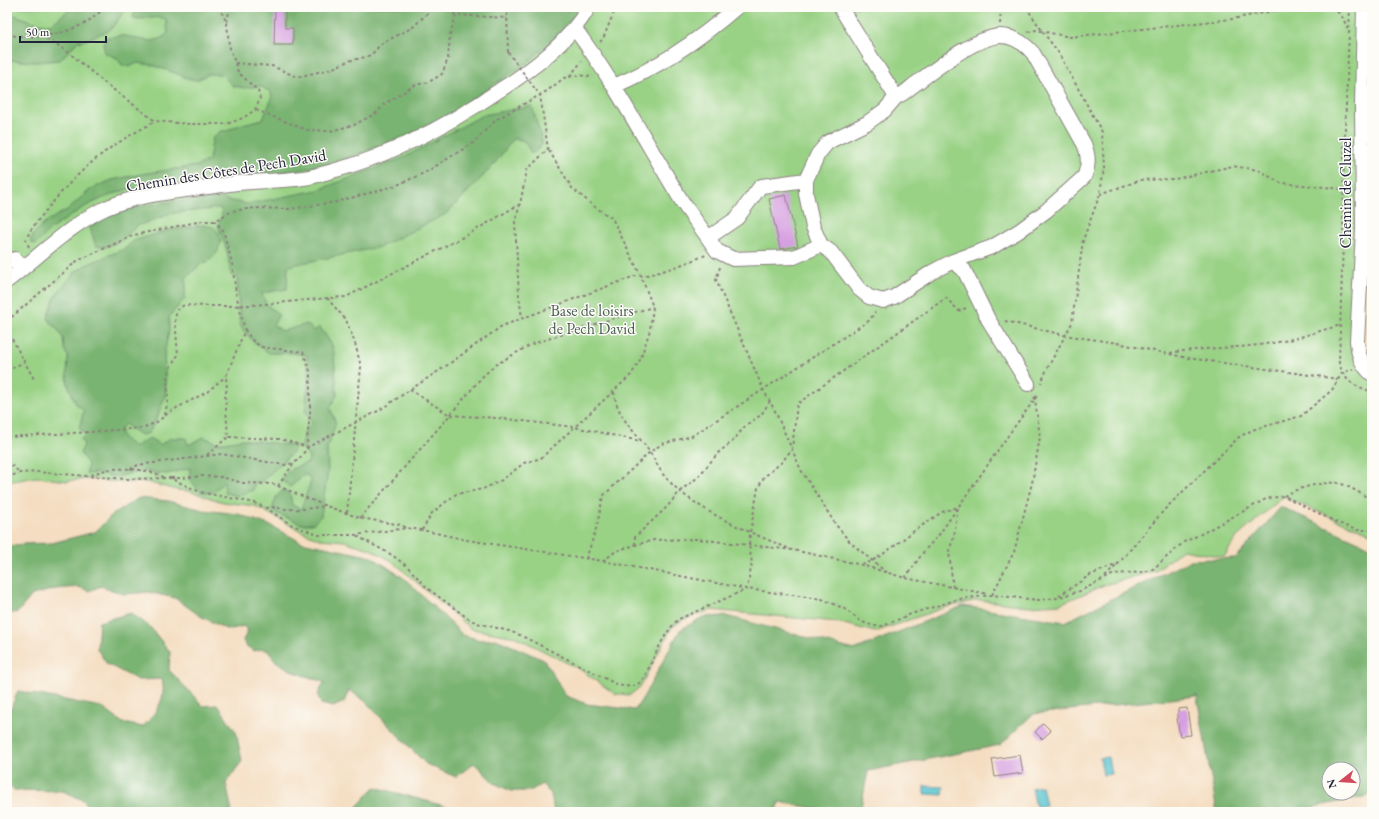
<svg xmlns="http://www.w3.org/2000/svg" width="1379" height="819" viewBox="0 0 1379 819" font-family="'EB Garamond',serif">
<style>
.green{fill:#99d285;stroke:#5e7a60}
.forest{fill:#7ab472;stroke:#4e6b56;fill-rule:evenodd}
.water{fill:#55c2ce;stroke:#3c7284}
.building{fill:#d69fe1}
.lines{fill:none;stroke-linecap:round;stroke-linejoin:round}
.minor-casing{stroke:#8b807e;stroke-width:16}
.path{stroke:#8b807e;stroke-width:2;stroke-dasharray:3 3;stroke-linecap:butt}
.minor{stroke:#fff;stroke-width:14}
.path-bridge{stroke:#8b807e;stroke-width:2;stroke-dasharray:3 3;stroke-linecap:butt}
.labels{text-anchor:middle;stroke-width:3;stroke-linejoin:round;paint-order:stroke}
.street-label{font-size:16px;fill:#22223b;stroke:#fdfcf7}
.park-label{font-size:16px;fill:#4c6055;stroke:#fdfcf7}
</style>
<rect width="100%" height="100%" fill="#fdfcf7"/>
<filter id="ink" filterUnits="userSpaceOnUse"><feTurbulence type="fractalNoise" baseFrequency=".025" numOctaves="2"/><feDisplacementMap in="SourceGraphic" scale="8" xChannelSelector="R" yChannelSelector="G"/><feConvolveMatrix kernelMatrix="1 2 1 2 8 2 1 2 1" color-interpolation-filters="sRGB"/></filter>
<filter id="wash" filterUnits="userSpaceOnUse"><feTurbulence type="fractalNoise" baseFrequency=".012" numOctaves="4" result="noise"/><feDisplacementMap in="SourceGraphic" scale="16" xChannelSelector="R" yChannelSelector="G"/><feGaussianBlur stdDeviation="0.9" result="paint"/><feColorMatrix in="noise" values="0 0 0 0 0 0 0 0 0 0 0 0 0 0 0 0 0 1.4 0 .05"/><feComposite in="paint" operator="in"/></filter>
<g filter="url(#wash)">
<rect width="100%" height="100%" fill="#f4ddc0"/>
<!-- green -->
<path class="green" d="M7,7H1360L1359,270L1352,345L1372,379V534L1283,497L1237,537L1224,557L1182,550L1155,571L1104,585L1060,604L1029,606L978,600L943,608L875,632L837,622L711,610L684,619L672,627L640,687L630,695L615,694L581,670L516,637L471,629L392,561L370,549L344,541L320,539L301,531L255,506L223,502L189,491L177,490L146,482H118L89,479L67,481L37,477L7,482Z"/>
<!-- forest -->
<path class="forest" d="M72,7H128L110,30L80,42V39L60,60L35,62L7,60V12C18,15 41,28 52,23C59,19 66,12 72,7Z
M136,7H579L575,14L554,39L528,62L445,117L403,137L333,163L295,171L242,175H218L157,186L128,189L103,198L84,207L51,229L36,244L31,243V239L36,231L49,220L67,210L91,189L112,180L147,173L197,166L209,160L213,137L221,131H227L239,125L263,119L272,98L271,92L260,86L245,88L233,86L221,74H209L197,80L188,79L178,74L152,65L137,63L130,67L122,65L117,58L105,53L103,44L107,37C113,37 120,35 126,36C142,39 155,46 168,33L166,19C155,15 145,21 133,18Z
M532,106L543,144L532,154L524,141L514,138L491,168L446,214L380,247L288,266L287,289L262,293L266,304L279,315L273,325L283,331L307,324L314,331L320,327L332,345L334,354L337,395L330,408L336,423L327,448L328,470L321,516L313,524H301L272,511L276,497L283,490L290,494L292,505L301,509L311,481L306,474L290,487L281,479L291,469L308,463L309,458L302,447L305,430L312,423L305,411L308,383L307,355L291,353H269L256,344L246,334L240,325L237,278L231,275L227,251L218,225L222,216L221,208L173,213L137,226L121,241L105,247L96,246L90,228L97,221L123,209L168,202L218,198L247,204L318,190L403,158L483,115Z
M202,225L213,227L218,232L221,241L217,253L209,261L201,264L186,278L185,298L169,317V331L164,354L166,393L157,418L149,433L140,435L125,424L120,429L122,437L134,447L150,438L160,445L170,438H186L188,445L204,437L218,443L242,439L296,446L292,453L259,484L255,481L253,490L238,496L225,493L224,482L212,493L201,492L189,479L190,468L167,474L143,471L115,477L96,473L86,474L88,464L80,453L84,445L81,439L86,434L79,428L84,410L76,404L68,385L67,374L68,357L64,348L63,338L58,330L48,319L49,313L56,295L75,272L86,265L126,248L133,241L170,230Z
M139,498L168,501L203,510L238,514L269,525L301,542L372,557L405,579L463,635L480,640L496,639L544,660L566,696L587,704L635,710L644,696L680,630L703,617L726,616L854,650L963,606L1065,622L1191,560L1236,558L1281,507L1372,548V795L1290,812H1217L1197,696L1033,714L1000,745L868,771L860,812H835L779,802L777,812H554L551,794L542,784L530,791H511L494,783L474,763L456,777L426,764L365,701L349,690L344,702L333,707L321,704L318,695L324,682L294,672L274,660L269,651L263,649L254,651L245,645L243,640L248,631L244,626L228,630L202,617L175,598L148,592L124,594L101,586L89,591L79,587L55,589L32,595L18,612L7,614V546L23,544L52,543L95,532L113,514ZM1329,769H1353V793H1329Z
M131,613L150,627L170,652L169,670L203,706L218,705L236,732L242,761L226,783L232,812H86L85,801L63,791L14,790L7,784V718L18,691L101,707L123,723L143,727C156,712 167,700 162,679L138,680L107,664L97,649L99,622Z
M375,787L466,812H352Z"/>
<!-- water -->
<path class="water" d="M1108,757L1111,774L1103,775L1100,758Z
M924,786L944,787L943,795L924,794Z
M1042,786L1046,805L1036,807L1032,788Z"/>
<g id="blocks">
<!-- building -->
<path class="building" d="M275,7H285V28H293V45H274Z
M786,195L798,246L780,249L769,199Z
M1187,708L1191,735L1180,736L1177,719H1178V709Z
M1043,723L1051,731L1042,739L1035,732Z
M1020,755L1023,773L995,777L992,759Z"/>
</g>
</g>
<g filter="url(#ink)">
<use href="#blocks" fill-opacity="0" stroke="#8b807e" stroke-width="1"/>
<g class="lines">
<defs>
<path id="minor" d="M1364,7L1362,105L1363,230L1357,341C1358,354 1361,365 1372,374
M575,29C616,84 647,145 683,203C691,215 700,226 708,238L737,218L760,187L762,186L806,180
M614,86C660,67 700,39 737,7
M708,238L717,251L733,259L794,257L821,245L813,227L806,194V180L818,154L828,142L867,123L885,110L896,97L840,7
M821,245L831,252L859,289L869,297L883,301L894,297L932,272L953,261L992,247L1019,231L1046,211L1084,177C1089,165 1089,156 1084,144L1033,53C1024,43 1013,35 998,36C971,40 940,66 918,82C910,87 905,94 896,97
M953,261L964,270L988,319L1028,384
M7,262L15,259L23,268
M7,281C37,258 72,223 106,208C126,199 149,195 171,192C193,189 215,186 237,183C259,181 281,181 303,178C312,177 321,174 329,172C391,156 447,126 500,90C534,68 568,43 589,7"/>
</defs>
<!-- minor casing -->
<use href="#minor" class="minor-casing"/>
<!-- path -->
<path class="path" d="M436,7L456,15L507,18
M507,7L508,52
M1026,7L1043,32L1058,52L1102,132L1104,167L1100,194L1083,240L1072,323L1047,369L1041,383
M1333,7L1343,18L1348,30
M1350,7L1344,153L1343,241L1339,363C1345,383 1354,385 1372,392
M227,22L230,7
M1000,24L1001,7
M1028,32L1036,30L1070,37L1232,19L1294,7
M7,35C18,36 30,37 41,36C61,35 92,24 104,7
M41,36L52,41L73,56L106,84L155,121L189,124H227L243,118L255,110L260,99L258,91L238,72L229,45L227,23L219,7
M600,42L603,39L616,7
M235,63L272,66L297,77L331,69L348,61L366,57L372,54L381,44L413,27L434,7
M570,76L582,61
M256,110L307,130L330,131L354,125L378,112L383,105L415,85L429,82L442,74L448,59L450,35L456,15
M1100,194L1141,180L1175,179L1233,166L1258,170L1281,183L1344,189
M520,204L515,222L519,296L522,318
M29,247L26,240L30,231C53,200 82,166 115,145C128,136 142,129 155,121
M720,267L716,280L763,389L775,411L801,470L836,525L850,542L887,573
M327,298L346,320L355,343L361,367L347,513
M7,321L77,261L134,235L202,221H215L232,211L255,208L290,209L336,202L395,186L426,172L473,143L497,119L547,91L564,78L578,75L593,77
M1005,321L1064,335L1117,343L1188,358L1338,379
M12,339L35,381
M1170,353C1204,347 1238,349 1272,343C1295,340 1318,331 1341,325
M7,371L24,362
M410,390L450,415L497,418L574,427L640,441
M614,392C617,415 630,427 644,444C651,453 656,463 662,473C690,509 749,532 790,549
M165,415L168,398L167,376L171,366L178,355L175,319L177,310L184,305C214,307 245,306 276,303C299,301 322,298 346,297L467,235L520,204L527,170L548,149L540,95L536,90
M7,437L90,432L143,428L157,422L171,411L207,392L226,376
M229,437L280,439L308,447L307,440L310,414V371L303,352L261,347L253,341L245,330
M207,455L228,437L225,395L227,389L226,376L245,330L236,294L232,263L223,230L215,221
M7,461L20,473
M130,469L138,465L222,454L284,465L294,463L299,459L308,447L378,411L449,364L502,326L635,276C653,277 688,262 706,255
M91,475C96,473 101,471 106,470C121,467 150,469 163,477
M7,477L20,473L37,472L126,479L170,478L200,492L255,503L266,508L292,525L319,535H355L407,528L422,530L467,540L603,561L747,589L822,599L843,608L862,622L874,626H883L911,614L959,599L992,595L1038,600L1057,598L1080,591L1114,574L1143,572L1153,569L1184,542L1201,534L1266,499L1284,496L1338,523L1356,530H1372
M171,478H182L202,476L221,477L243,483L273,484L326,506L360,518L401,525L407,528
M278,486L294,463
M1284,496C1296,488 1325,481 1338,483C1350,486 1361,494 1372,500
M266,508C276,506 280,509 289,509C301,510 313,508 325,506
M360,518L450,415L481,378L495,365L532,344L621,316L653,307
M422,530L432,513L456,494L483,489L502,480L524,463L541,458L631,375L640,360L650,330L653,307L641,276L612,218L595,207L572,188L548,149
M357,536L392,555L408,567L427,588L469,619L477,623L509,631L522,636L618,685C642,690 643,679 652,661C659,647 667,629 679,619L747,589L752,563L749,545L750,533L758,488L764,477L782,462L792,449L797,404L946,298L959,311L969,307
M635,545V537L667,507L680,491L697,478L719,452L732,442L746,425L761,415L770,401
M586,559L597,526L603,496L650,452L662,444L692,436L870,320L875,312
M603,561L616,551L635,545L654,540L697,539L793,550L862,565L905,578L988,594
M862,565L872,561L886,552L914,531L942,512L958,507L954,537L949,551L953,588
M1105,577L1119,563L1165,509L1239,437L1252,430L1301,416L1332,390L1342,373L1353,369
M905,578L925,550L938,536L1012,430L1035,399L1038,393
M992,595L1014,552L1032,483L1040,437L1035,399L1033,394
M1059,596L1090,575L1118,564"/>
<!-- minor -->
<use href="#minor" class="minor"/>
<!-- path-bridge -->
<path class="path-bridge" d="M508,52L536,90"/>
</g>
</g>
<g class="labels">
<!-- street labels -->
<g class="street-label">
<text transform="translate(226 170) rotate(-9)" y="6">Chemin des Côtes de Pech David</text>
<text transform="translate(1345 193) rotate(-90)" y="6">Chemin de Cluzel</text>
</g>
<!-- park labels -->
<g class="park-label">
<text x="592" y="316">Base de loisirs<tspan x="592" dy="18">de Pech David</tspan></text>
</g>
</g>
<!-- margin -->
<rect width="1379" height="819" fill="none" stroke="#fdfcf7" stroke-width="24"/>
<!-- north arrow -->
<g transform="translate(1341 781) rotate(253)"><circle r="19" fill="#fdfcf7" stroke="#a5a5ac"/>
<path d="M0-3L7 15L0 10L-7 15Z" fill="#d1495b"/>
<text y="-6" font-size="11" font-weight="bold" text-anchor="middle" fill="#22223b">N</text>
</g>
<!-- scale -->
<path d="M20 36v6h86v-6" fill="none" stroke="#22223b" stroke-width="2"/>
<text x="26" y="36" font-size="12" fill="#22223b" stroke="#fdfcf7" stroke-width="3" paint-order="stroke">50 m</text>
</svg>
